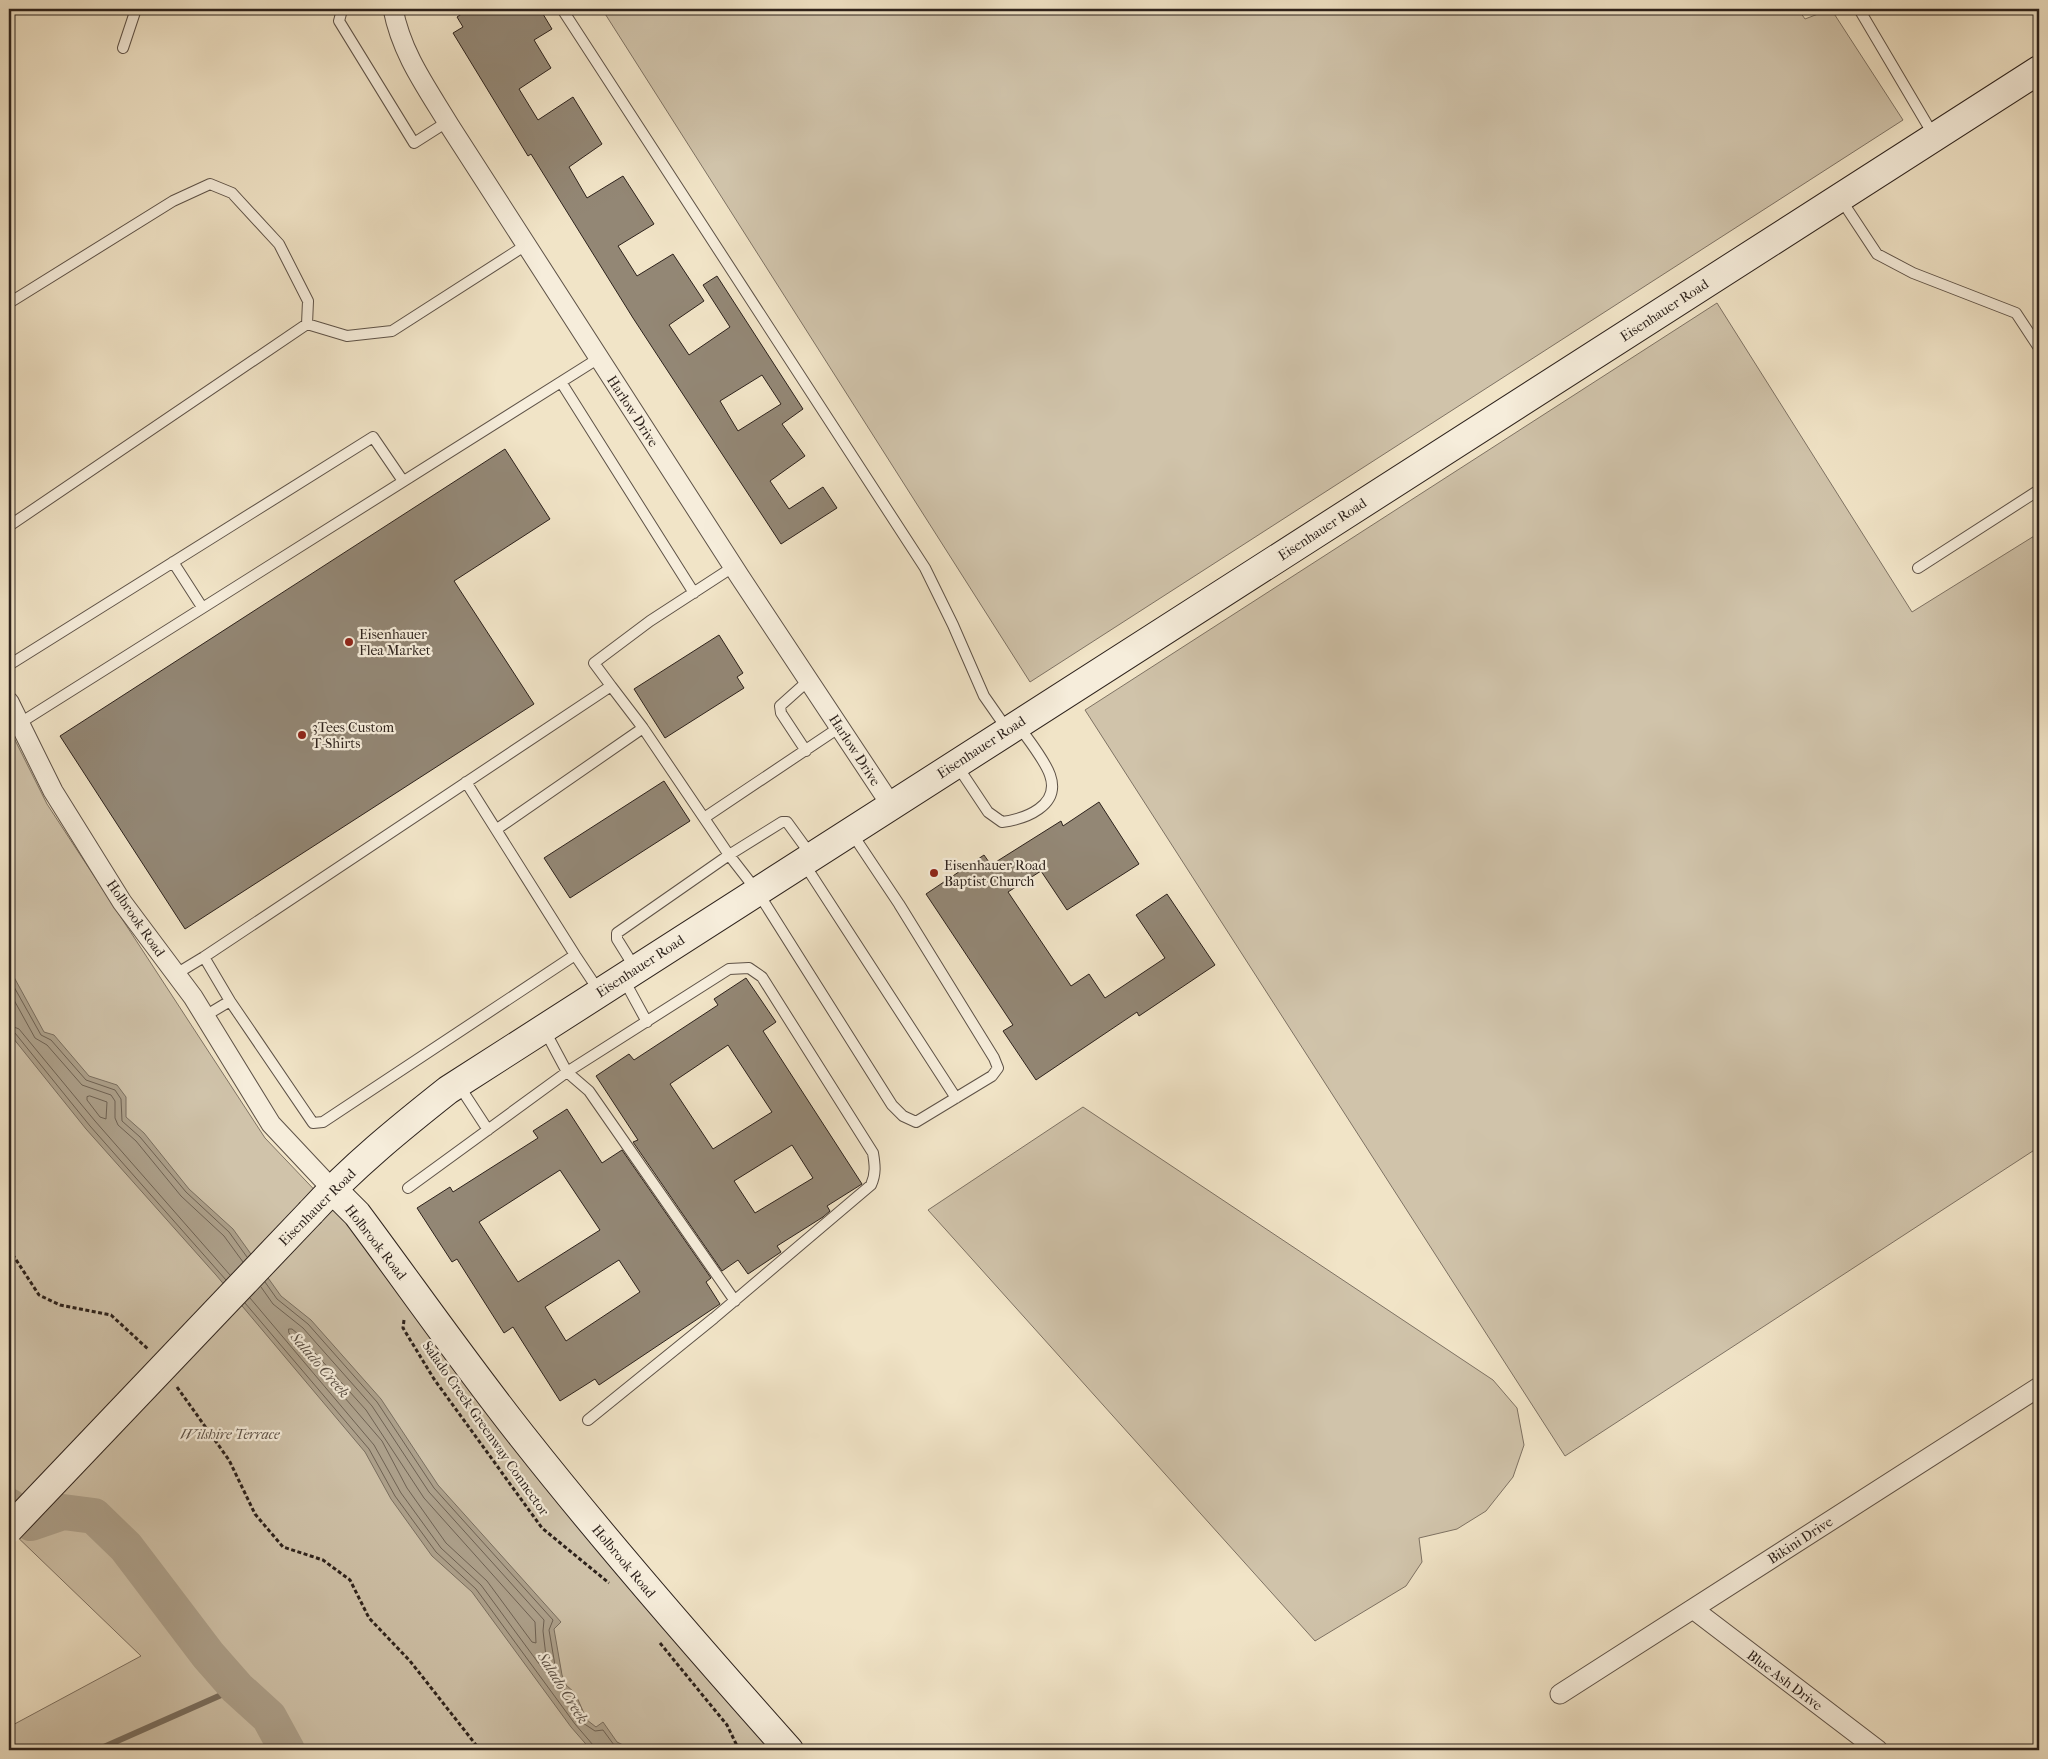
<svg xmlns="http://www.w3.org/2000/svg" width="2048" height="1759" viewBox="0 0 2048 1759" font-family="'IM FELL French Canon',serif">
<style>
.green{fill:#d0c3aa;stroke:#7e7263}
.water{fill:#aea28d;stroke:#7a6f60}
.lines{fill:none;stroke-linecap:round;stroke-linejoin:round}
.shore{stroke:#6e6254;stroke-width:1}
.stream{stroke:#7a6f60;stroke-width:6}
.river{stroke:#aea28d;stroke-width:36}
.building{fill:#938775;stroke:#2d221c;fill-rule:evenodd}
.lane-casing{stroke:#5e5247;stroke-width:12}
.street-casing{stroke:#5e5247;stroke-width:21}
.secondary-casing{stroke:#2d221c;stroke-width:30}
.path{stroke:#2d221c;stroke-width:3;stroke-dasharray:4 2.5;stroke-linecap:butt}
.lane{stroke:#f6eddb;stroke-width:10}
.street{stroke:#f6eddb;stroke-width:19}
.secondary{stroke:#f6eddb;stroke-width:28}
.secondary-bridge-casing{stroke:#2d221c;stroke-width:30;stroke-linecap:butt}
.secondary-bridge{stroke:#f6eddb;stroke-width:28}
.poi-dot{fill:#8f2418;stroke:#f6eddb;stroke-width:2}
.labels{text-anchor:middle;stroke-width:4.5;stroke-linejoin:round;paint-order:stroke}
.street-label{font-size:14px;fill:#2d221c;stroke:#f6eddb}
.poi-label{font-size:14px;fill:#2d221c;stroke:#f6eddb;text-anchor:start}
.park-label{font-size:14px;font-style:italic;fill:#5e5247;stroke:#f6eddb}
.water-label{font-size:15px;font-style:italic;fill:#5a4f44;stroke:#f6eddb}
</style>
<rect width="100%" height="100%" fill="#f1e4c7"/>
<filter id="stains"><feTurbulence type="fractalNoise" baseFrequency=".004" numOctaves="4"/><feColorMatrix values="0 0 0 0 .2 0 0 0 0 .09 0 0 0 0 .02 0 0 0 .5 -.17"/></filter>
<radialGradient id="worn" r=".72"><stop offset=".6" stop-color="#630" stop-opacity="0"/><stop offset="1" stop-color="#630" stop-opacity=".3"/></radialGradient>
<!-- green -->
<path class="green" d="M602,9H1798L1805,19L1831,9L1903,120L1030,682Z
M1717,303L1912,612L2039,533V1147L1565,1456L1085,710Z
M9,728L47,804L265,1138L347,1224L493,1410L777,1750H9V1727L141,1656L9,1529Z
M1083,1107L1493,1380L1517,1408L1524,1445L1513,1477L1486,1511L1457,1529L1419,1538L1422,1562L1406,1586L1315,1641L928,1210Z"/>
<!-- water -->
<path class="water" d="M9,968L44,1032L54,1035L89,1076L117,1085L126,1097V1117L144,1133L189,1189L233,1229L281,1296L311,1320L381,1399L438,1485L561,1622L554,1629L562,1675L566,1685L575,1693L587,1720L596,1727L603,1722L617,1742L633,1750H591L571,1727L472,1592L432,1556L391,1499L365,1452L216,1275L86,1129L9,1033Z"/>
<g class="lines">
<!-- shore -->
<path class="shore" d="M9,978L41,1035L51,1040L86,1080L115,1090L121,1099L122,1121L140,1137L186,1192L229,1232L247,1257
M9,991L35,1038L47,1045L82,1085L111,1095L115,1101V1118L118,1125L136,1141L181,1196L224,1236L243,1262
M9,1025L19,1029L95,1121L230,1275
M9,1031L15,1033L90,1126L226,1280
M90,1096L107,1102L106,1119L100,1117L87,1100V1097Z
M265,1282L277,1299L308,1324L377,1402L434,1488L553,1620L549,1630L557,1677L562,1687L571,1696L583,1723L595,1731L603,1730L614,1745L623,1750
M250,1298L374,1445L401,1493L441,1548L481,1585L545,1672L548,1673L543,1631L544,1620L429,1492L372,1406L303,1328L273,1304L261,1287
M245,1303L369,1449L395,1496L436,1552L476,1589L575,1724L593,1745L594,1750
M289,1329H292L298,1334L366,1410L424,1498L535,1622L536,1643L532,1642L487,1581L446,1543L407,1488L382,1441L289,1333Z"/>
<!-- stream -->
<path class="stream" d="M97,1750L237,1688"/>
<!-- river -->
<path class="river" d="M9,1506L31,1523L63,1512L94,1516L126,1547L208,1655L237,1688L269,1717L287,1750"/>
</g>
<!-- building -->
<path class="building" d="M469,9H540L552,29L534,40L551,68L519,89L538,120L573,97L602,144L569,167L587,198L623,176L654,224L618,246L637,276L673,254L704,301L669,325L689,355L730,327L703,285L717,276L803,409L782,424L805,456L770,481L789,509L823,487L837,508L781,544L633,318L531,154L528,156L453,33L463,27L457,17ZM762,375L781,404L738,431L720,401Z
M505,449L550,519L454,581L534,704L185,929L60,736Z
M719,635L743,673L737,677L744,688L665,738L634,689Z
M664,781L690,821L570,898L544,858Z
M1099,802L1139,864L1067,910L1041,871L1008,892L1071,986L1089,974L1105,998L1165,958L1136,915L1167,894L1215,965L1139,1016L1137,1012L1036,1080L1003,1031L1013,1025L926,894L984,855L991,865L1061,821L1063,826Z
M746,978L776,1022L763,1031L862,1184L827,1206L830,1211L823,1217L777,1246L781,1252L748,1274L738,1260L722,1271L633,1142L638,1140L596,1076L629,1054L634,1060L718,1005L714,999ZM728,1045L772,1112L713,1149L670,1084ZM792,1145L813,1178L755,1213L734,1181Z
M567,1109L602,1163L622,1150L711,1278L706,1282L720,1304L599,1385L595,1379L560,1401L513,1327L504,1333L457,1259L452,1262L417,1208L450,1187L453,1192L538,1138L533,1131ZM560,1170L600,1230L518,1282L479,1222ZM619,1260L640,1292L566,1341L545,1307Z"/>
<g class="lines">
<defs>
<path id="lane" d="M346,9L342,10L339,21L414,143L447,122
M562,9L925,568L953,625L984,696L1007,729
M1859,9L1934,136
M123,48L136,9
M1840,198L1877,254L1913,273L2016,313L2039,348
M9,303L173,201L210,184L232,193L279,244L308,301L307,324L9,526
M307,324L347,336L392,331L526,245
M561,382L694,593
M173,562L202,607
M1918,568L2039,490
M9,665L373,437L403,481
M611,686L594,663L650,621L733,567
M20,723L599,358
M806,751L781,713L780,706L809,680
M956,764L988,812L1002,822C1025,819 1061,806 1050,775C1045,760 1027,738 1018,725
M466,782L575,955
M704,818L840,727
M497,829L643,728L729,855L757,891L892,1105L903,1116L916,1122L992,1076L998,1068L994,1058L899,904L851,832
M803,862L956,1098
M635,968L617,939V933L729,855L782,822H787L811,855
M176,974L204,957
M623,978L647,1022
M599,991L575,955L323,1122L313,1123L230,1001L204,957L611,686L643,728
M205,1016L230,1001
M544,1029L567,1072L589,1091L735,1301
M458,1084L488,1130
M408,1188L567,1072L729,969L749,968L762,977L873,1153C875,1165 876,1174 871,1185L714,1318L588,1420"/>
<path id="street" d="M393,9C402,55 427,88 451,128L740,577L891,805
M9,702L53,791L122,902L193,997L271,1124L332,1189
M1693,1609L1878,1750
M1560,1694L2039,1387"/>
<path id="secondary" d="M332,1189L357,1214C412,1288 465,1364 522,1436C607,1544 698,1648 789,1750
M311,1212C352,1167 400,1128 448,1090L2039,70"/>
</defs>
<!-- lane casing -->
<use href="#lane" class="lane-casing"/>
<!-- street casing -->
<use href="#street" class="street-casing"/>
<!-- secondary casing -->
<use href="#secondary" class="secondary-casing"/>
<!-- path -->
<path class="path" d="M9,1249L39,1295L60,1305L111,1315L149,1350
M404,1320L403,1328L434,1379L542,1528L609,1583
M177,1387L229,1460L255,1514L283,1547L323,1560L350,1580L369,1618L410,1661L480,1750
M660,1643L727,1725L739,1750"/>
<!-- lane -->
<use href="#lane" class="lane"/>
<!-- street -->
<use href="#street" class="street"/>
<!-- secondary -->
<use href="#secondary" class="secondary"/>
<defs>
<path id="secondary-bridge" d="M9,1529L311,1212"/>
</defs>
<!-- secondary-bridge casing -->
<use href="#secondary-bridge" class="secondary-bridge-casing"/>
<!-- secondary-bridge -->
<use href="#secondary-bridge" class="secondary-bridge"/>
</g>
<!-- markers -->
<g class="poi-dot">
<circle cx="349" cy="642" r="5"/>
<circle cx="302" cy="735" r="5"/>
<circle cx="934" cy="873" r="5"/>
</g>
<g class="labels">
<!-- street labels -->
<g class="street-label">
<text transform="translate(1664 310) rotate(-33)" y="5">Eisenhauer Road</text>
<text transform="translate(633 411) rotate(57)" y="5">Harlow Drive</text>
<text transform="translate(1322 529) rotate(-33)" y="5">Eisenhauer Road</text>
<text transform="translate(981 747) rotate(-33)" y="5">Eisenhauer Road</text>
<text transform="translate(855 750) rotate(57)" y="5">Harlow Drive</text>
<text transform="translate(136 918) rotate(55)" y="5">Holbrook Road</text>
<text transform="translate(640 966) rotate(-33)" y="5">Eisenhauer Road</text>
<text transform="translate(317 1207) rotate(-45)" y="5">Eisenhauer Road</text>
<text transform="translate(376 1242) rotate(52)" y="5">Holbrook Road</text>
<text transform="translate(486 1428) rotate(55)" y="5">Salado Creek Greenway Connector</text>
<text transform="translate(1800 1540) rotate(-33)" y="5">Bikini Drive</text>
<text transform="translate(624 1561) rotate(50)" y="5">Holbrook Road</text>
<text transform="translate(1785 1680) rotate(37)" y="5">Blue Ash Drive</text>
</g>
<!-- poi labels -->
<g class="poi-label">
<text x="359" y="639">Eisenhauer<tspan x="359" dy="16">Flea Market</tspan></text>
<text x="312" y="732">3Tees Custom<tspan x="312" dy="16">T-Shirts</tspan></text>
<text x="944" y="870">Eisenhauer Road<tspan x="944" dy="16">Baptist Church</tspan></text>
</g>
<!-- park labels -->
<g class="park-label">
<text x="230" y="1439">Wilshire Terrace</text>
</g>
<!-- water labels -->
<g class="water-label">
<text transform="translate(320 1365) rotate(49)" y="5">Salado Creek</text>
<text transform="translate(563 1688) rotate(58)" y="5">Salado Creek</text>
</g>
</g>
<!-- margin -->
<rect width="2048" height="1759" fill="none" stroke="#f1e4c7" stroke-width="30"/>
<rect x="10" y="10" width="2028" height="1739" fill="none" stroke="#2d221c" stroke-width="2.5"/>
<rect x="15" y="15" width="2018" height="1729" fill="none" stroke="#2d221c"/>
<rect width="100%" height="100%" filter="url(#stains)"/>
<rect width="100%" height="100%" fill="url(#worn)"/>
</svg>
